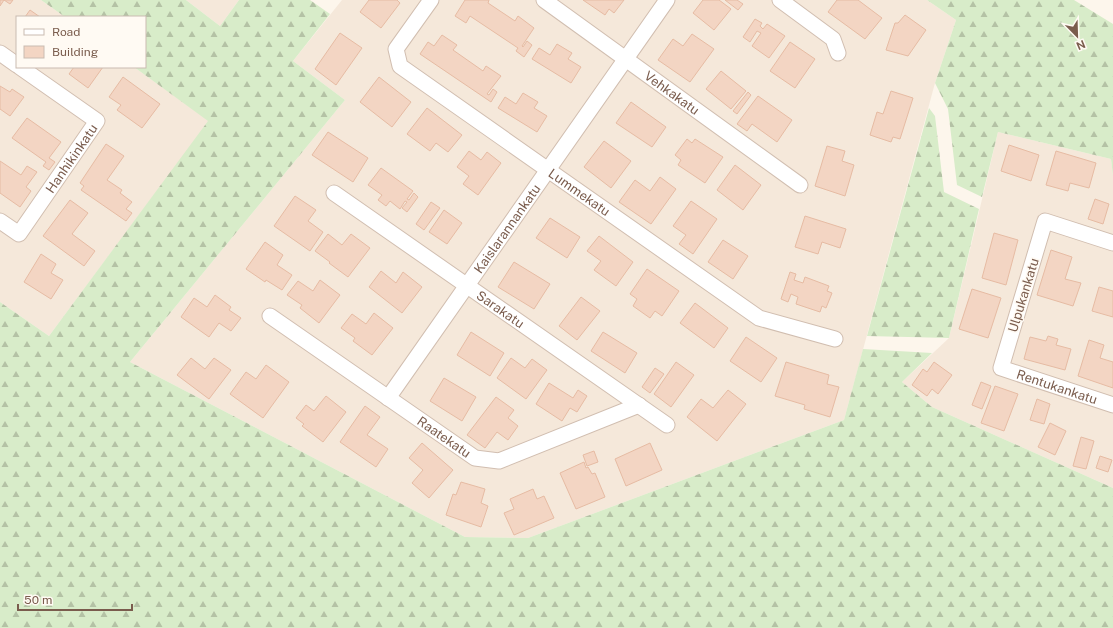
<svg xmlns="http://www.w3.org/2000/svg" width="1113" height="628" viewBox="0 0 1113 628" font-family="'Public Sans',sans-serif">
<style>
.residential{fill:#f5e8da}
.forest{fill:url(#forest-firs)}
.building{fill:#f3d5c3;stroke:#e6bba3}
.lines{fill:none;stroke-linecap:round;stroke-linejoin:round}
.street-casing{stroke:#d1beb0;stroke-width:17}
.street{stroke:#fff;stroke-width:15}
.labels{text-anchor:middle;stroke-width:3;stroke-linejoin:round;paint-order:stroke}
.street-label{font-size:13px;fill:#7a5c4d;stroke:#fffaf3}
</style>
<defs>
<pattern id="forest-firs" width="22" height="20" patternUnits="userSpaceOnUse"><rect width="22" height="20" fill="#d8ecc9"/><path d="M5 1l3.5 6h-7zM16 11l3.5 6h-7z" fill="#b4c2a5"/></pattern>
</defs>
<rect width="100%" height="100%" fill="#fdf6ec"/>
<!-- residential -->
<path class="residential" d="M0,0H41L65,17H17V67H134L209,121L49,336L0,302Z
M186,0H239L220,26Z
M342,0H927L956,20L935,83L844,420L528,538L465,537L130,362L345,100L293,61Z
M998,132L1111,159L1113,176V488L932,407L902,382L949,338Z"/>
<!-- forest -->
<path class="forest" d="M41,0H186L220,26L239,0H310L330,14L293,61L345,100L130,362L465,537L528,538L844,420L863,349L932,353L902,382L932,407L1113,488V628H0V302L49,336L208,121L134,67H145V17H65Z
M927,0H1074L1113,24V176L1111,159L998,132L982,197L957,185L948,109L935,83L956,20Z
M929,108L935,116L944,192L979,209L949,338L867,336Z"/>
<!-- building -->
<path class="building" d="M0,0H13L10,4L4,0L0,6Z
M369,0H397L400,3L381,28L360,12Z
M465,0H489L488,3L515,21L518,16L534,28L522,46L523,47L527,41L532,45L524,57L516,51L518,48L470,16L466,23L455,16Z
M583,0H624L614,13L609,9L605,15Z
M703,0H719L731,9L714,30L693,13Z
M725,0H737L743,4L738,10Z
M837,0H858L882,18L865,39L828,12Z
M30,10L40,17H25Z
M905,15L926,30L908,56L886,50L895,23H898Z
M755,19L762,23L760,26L763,29L767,24L785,36L769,58L752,46L761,33L757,31L750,42L743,37Z
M340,33L362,48L336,85L315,69Z
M692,34L714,49L690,82L658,60L673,39L683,46Z
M442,35L457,45L453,50L483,71L486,66L501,76L487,94L489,95L493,89L497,92L491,102L420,54L428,42L434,46Z
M790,42L815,59L795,88L770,71Z
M557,44L572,53L568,59L581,67L571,83L532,59L539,48L550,55Z
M74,67H103L88,88L69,74Z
M721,71L746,91L731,109L706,89Z
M123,77L160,104L142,128L117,110L121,105L109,97Z
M379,77L411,102L392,127L360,102Z
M0,86L10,92L12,89L24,97L10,116L0,109Z
M891,91L913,98L900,139L893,137L891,142L870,135L877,112L883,114Z
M748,92L751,95L737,114L733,111Z
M523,93L538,102L534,108L547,116L537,132L498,108L505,97L516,104Z
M758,96L792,120L777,142L752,124L747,131L737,124Z
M631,102L666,127L652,147L616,123Z
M427,108L462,135L448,152L436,143L430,151L407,134Z
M27,118L61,142L49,158L55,162L49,170L43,166L46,162L12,138Z
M328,132L368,158L353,182L312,155Z
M687,139L692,143L695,139L723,157L705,183L678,165L681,160L675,155Z
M604,141L631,161L611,188L584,167Z
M106,144L124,156L107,180L122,190L120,193L132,202L126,209L132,213L126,221L81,190L84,186L80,183Z
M1009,145L1039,155L1031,181L1001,171Z
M827,146L845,151L842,161L854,165L845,196L815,186Z
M469,151L481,160L487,152L501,163L478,195L463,184L469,176L457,167Z
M1056,151L1096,163L1089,188L1070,183L1068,191L1046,185Z
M0,161L21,175L27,166L37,172L26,187L31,191L20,207L0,193Z
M735,165L761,185L743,210L717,190Z
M381,168L413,191L407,199L409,200L414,193L418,197L407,212L402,208L407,202L405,201L400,209L390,201L386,206L378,200L382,195L368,185Z
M660,177L676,189L651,224L619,202L635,180L650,191Z
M295,196L316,210L308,221L323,232L310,251L274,226Z
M1095,199L1109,204L1103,224L1088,219Z
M70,200L88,213L72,234L95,251L84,266L43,236Z
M691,201L717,219L693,254L679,244L686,235L673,226Z
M431,202L440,208L424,230L416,224Z
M444,210L462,223L447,244L429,232Z
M805,216L846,229L840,248L822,242L818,254L795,247Z
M550,218L580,237L567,258L536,238Z
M994,233L1018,240L1006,285L982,278Z
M328,234L342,245L351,234L370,248L348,277L329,263L330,262L315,251Z
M599,236L633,262L616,286L594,270L601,261L587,251Z
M723,240L748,256L733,279L708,262Z
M265,242L283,255L277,265L292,275L282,290L266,280L265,282L246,269Z
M1051,250L1072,257L1065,279L1081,283L1073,306L1037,295Z
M41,254L56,264L51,273L63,280L51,299L24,282Z
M514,262L550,284L534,309L498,287Z
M647,269L679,291L662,316L655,311L650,318L633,306L637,299L630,294Z
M381,271L396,283L403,272L422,287L402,313L369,287Z
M790,272L796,274L794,280L803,283L805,277L829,286L827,291L832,293L826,308L822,306L820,312L796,304L798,297L791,294L788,302L781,299Z
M320,280L340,295L319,323L300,308L302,305L287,295L298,281L313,291Z
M1099,287L1113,291V317L1092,311Z
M972,289L1001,298L988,338L959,329Z
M215,295L231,307L229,310L241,318L231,331L219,323L209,337L181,317L194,298L207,307Z
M581,297L600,311L577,340L559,326Z
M695,303L728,328L714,348L680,323Z
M374,313L393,328L372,355L353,341L355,338L341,328L352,314L366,324Z
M471,332L504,353L490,376L457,355Z
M603,332L637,353L625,373L591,351Z
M1048,336L1058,339L1056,345L1071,349L1065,370L1024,359L1030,337L1046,341Z
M746,337L777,358L761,382L730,361Z
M1089,340L1104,345L1100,358L1113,362V388L1078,376Z
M191,358L205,369L214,358L231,370L209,399L177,375Z
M511,358L525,368L532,359L547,370L526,399L497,378Z
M676,362L694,375L671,407L654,394Z
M786,362L829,375L827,384L839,387L830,417L804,409L805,405L775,396Z
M934,362L952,375L938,394L932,389L927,396L912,385L923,369L927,372Z
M266,365L289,382L263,418L230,394L246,372L256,379Z
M655,368L664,374L650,393L642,387Z
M444,378L476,397L462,421L430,401Z
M981,382L991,386L982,409L972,405Z
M549,383L573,398L578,390L587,396L577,412L570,408L562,421L536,404Z
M995,386L1018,394L1004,431L981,423Z
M728,390L746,404L717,441L687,417L701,399L713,408Z
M326,396L346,412L323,442L302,426L304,424L296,418L306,405L314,411Z
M496,397L514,410L508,418L518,426L508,440L497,432L485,448L467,435Z
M1037,399L1050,404L1044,424L1030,420Z
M365,406L380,417L367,435L388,449L376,467L340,442Z
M1050,423L1066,431L1055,455L1038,447Z
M1081,437L1094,441L1086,469L1073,466Z
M422,443L453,470L429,498L412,483L423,470L409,458Z
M650,443L662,470L626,486L615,459Z
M594,451L598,462L587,466L583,455Z
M1100,456L1112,460L1108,472L1096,468Z
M584,462L586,468L588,467L592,474L595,473L605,497L576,509L560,473Z
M461,482L485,489L481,503L488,506L481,527L446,515L453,494L456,495Z
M533,489L537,499L544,496L554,518L514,535L504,513L514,509L510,499Z"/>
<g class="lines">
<defs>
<g id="street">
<path id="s1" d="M431,0L396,49L400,66L759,318L835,339"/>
<path id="s2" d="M544,0L800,185"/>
<path d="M780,0L833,39L838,53"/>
<path d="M0,53L17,65"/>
<path id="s3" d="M334,193L667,425"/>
<path id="s4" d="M0,221L19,234L97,121L20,67"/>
<path id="s5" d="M1113,243L1045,221L1001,368L1113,405"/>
<path id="s6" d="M270,316L475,458L499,461L639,405"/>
<path id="s7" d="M388,398L667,0"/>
</g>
</defs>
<!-- street casing -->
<use href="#street" class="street-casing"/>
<!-- street -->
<use href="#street" class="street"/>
</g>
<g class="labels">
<!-- street labels -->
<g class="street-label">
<text dy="5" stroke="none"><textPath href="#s2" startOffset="158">Vehkakatu</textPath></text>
<text dy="5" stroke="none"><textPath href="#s4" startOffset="115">Hanhikinkatu</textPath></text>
<text dy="5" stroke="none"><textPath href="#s1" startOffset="297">Lummekatu</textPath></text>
<text dy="5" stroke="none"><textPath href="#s7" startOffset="207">Kaislarannankatu</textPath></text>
<text transform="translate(1023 295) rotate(-73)" y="5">Ulpukankatu</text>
<text dy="5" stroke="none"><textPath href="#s3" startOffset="203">Sarakatu</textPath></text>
<text dy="5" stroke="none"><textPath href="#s5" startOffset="284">Rentukankatu</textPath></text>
<text dy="5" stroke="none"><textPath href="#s6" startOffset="212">Raatekatu</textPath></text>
</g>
</g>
<!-- legend -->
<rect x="16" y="16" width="130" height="52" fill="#fffaf3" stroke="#cabbb1"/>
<rect x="24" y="29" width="20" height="6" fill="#ffffff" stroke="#cabbb1"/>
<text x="52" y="36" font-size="12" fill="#7a5c4d">Road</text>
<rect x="24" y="46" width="20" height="12" fill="#f3d5c3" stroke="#cabbb1"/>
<text x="52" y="56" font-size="12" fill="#7a5c4d">Building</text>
<!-- north arrow -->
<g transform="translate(1077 36) rotate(157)" stroke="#fffaf3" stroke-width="3" paint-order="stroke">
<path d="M0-3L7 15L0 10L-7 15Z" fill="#7a5c4d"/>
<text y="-6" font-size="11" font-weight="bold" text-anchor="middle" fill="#7a5c4d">N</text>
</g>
<!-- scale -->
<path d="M18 604v6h114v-6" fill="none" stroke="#7a5c4d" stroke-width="2"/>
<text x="24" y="604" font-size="12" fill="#7a5c4d" stroke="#fffaf3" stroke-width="3" paint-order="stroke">50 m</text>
</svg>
